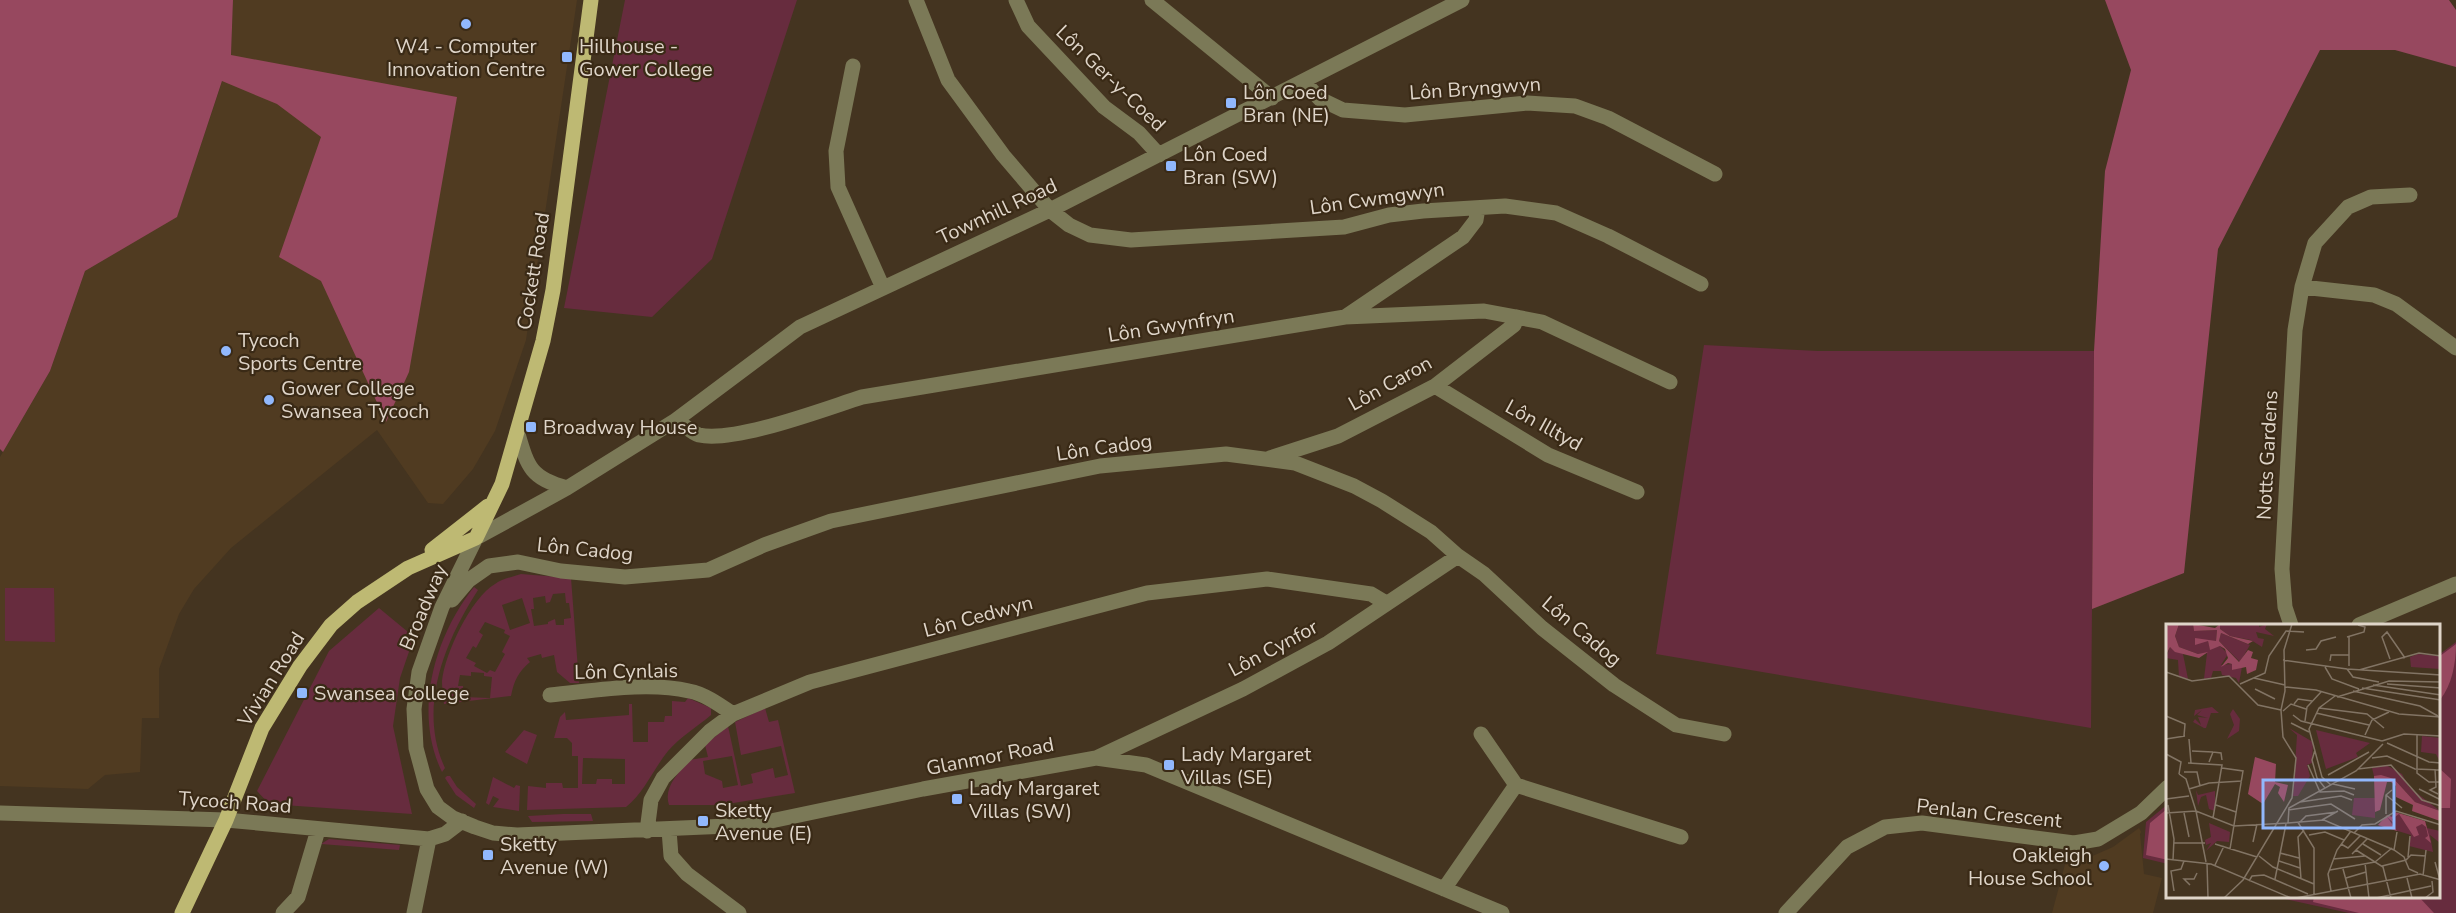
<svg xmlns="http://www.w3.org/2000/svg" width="2456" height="913" viewBox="0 0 2456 913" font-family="'Nunito Sans',sans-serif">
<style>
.built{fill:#503b21}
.green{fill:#672c3e;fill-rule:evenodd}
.forest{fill:#97485f}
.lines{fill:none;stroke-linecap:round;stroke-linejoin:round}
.minor{stroke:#7b7957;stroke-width:15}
.major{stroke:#beb973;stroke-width:15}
.poi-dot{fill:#91b8fd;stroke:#3a2a16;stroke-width:2}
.labels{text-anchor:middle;stroke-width:4.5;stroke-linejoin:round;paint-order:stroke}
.poi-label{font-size:20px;fill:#dfd5c9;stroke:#3a2a16;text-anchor:start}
.street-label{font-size:20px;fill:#dfd5c9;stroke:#3a2a16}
.inset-road{fill:none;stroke:#827464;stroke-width:1.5}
.view{fill:#91b8fd;fill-opacity:0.15;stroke:#91b8fd;stroke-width:3}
.inset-edge{fill:none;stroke:#dfd5c9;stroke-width:3}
</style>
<rect width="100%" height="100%" fill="#443420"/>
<!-- built -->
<path class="built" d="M233,0H577L526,340L495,431L473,469L443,504L428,503L377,430L231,548L194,589L179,614L159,669V718H142L140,772L105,775L88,789L0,786V457L50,371L85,271L177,216L231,55Z
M2139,828L2141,832L2140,834L2144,874L2162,878L2153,913H2052L2067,857L2088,858L2113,847Z"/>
<!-- green -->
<path class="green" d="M625,0H797L712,259L652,317L564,308Z
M1704,345L1818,351H2094L2091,728L1656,654Z
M521,574L571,578L579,683H570L557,672L554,655L542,658L541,654L527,658L530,662C518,672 514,681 511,696L444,704C443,696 442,688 442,681C445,653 471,598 495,584C502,579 512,577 521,574ZM565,593L566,603H569L571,618L564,619V625H556L555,619L548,622V624L534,626L531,609H534L533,598L545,596L546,603L550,602L553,594ZM522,598L530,623L510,630L502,605ZM485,622L505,630L504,633L510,636L502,652L505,654L495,672L490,670L487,673L474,666L476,663L466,658L473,646L476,648L483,635L479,632ZM471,672L484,673V676L492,677L490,698L463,697V686H458L460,675L471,676Z
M474,587L478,590C445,641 417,708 445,768L442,772C413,713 434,637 474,587Z
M5,588H54L55,642L5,641Z
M379,608L414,637L400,678L393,726L412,814L269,804L257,791L329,651Z
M2456,642V913H2349L2276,897L2440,896V654Z
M688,698L711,708V715C697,727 681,736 668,751C654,768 644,793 626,807L527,810L528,786L546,788V783H562L563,788H578V756H572V743L567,738H554L560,717L565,712L566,720L629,715V704H632L633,742H648V722H664L665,716H672V701L685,702ZM583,758L625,759V784H612V779H597L596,784H582Z
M765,708L769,722L778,720L795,793L721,805H669C663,787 679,773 689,760L708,757L705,745L728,726L741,786L753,783L751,774L773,768L775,778L788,775L781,746L741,755L735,722ZM732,756L738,785L723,788L722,781L705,774L703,761Z
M524,730L537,735L527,764L505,752Z
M447,776H450L457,787L476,804L474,808L456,795L445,778Z
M493,777L514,788L516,785L520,786L519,811L493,807L499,799L493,796L489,805L486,803Z
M2168,804V864L2143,858L2146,822Z
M563,814H591L593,821L532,822L528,816Z
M329,839L400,845L399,850L321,844Z"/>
<!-- forest -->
<path class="forest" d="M0,0H233L231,55L457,97L409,372L386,422L321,281L279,257L321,137L277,104L222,81L177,217L85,271L50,371L3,452L0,449Z
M2105,0H2449L2456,10V67L2395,50H2320L2218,249L2184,573L2092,609L2094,351L2105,171L2131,70Z
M2456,644C2456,663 2452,685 2440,700V656Z
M2440,769L2451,779L2450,808H2440Z
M2168,808V860L2146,855L2150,823Z
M2314,897H2419L2434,913H2359L2313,902Z"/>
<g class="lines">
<!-- minor -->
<path class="minor" d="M916,0L948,80L1003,155L1050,210L1069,225L1090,235L1131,240L1344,227L1389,215L1423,211L1505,206L1556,213L1608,236L1701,284
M1016,0L1028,26L1104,107L1139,133L1159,155
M1152,0L1272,98
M1462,0L1050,210L800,327L676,420L567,488L476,538L442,607L419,672L414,709L416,748L427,789L438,807L453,818L475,827L493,833L517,835L752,825L923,789L1096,758L1146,765L1502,913
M853,66L836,151L838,187L883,288
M1304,82L1320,99L1343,110L1405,115L1527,103L1575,106L1608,118L1715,174
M2302,287L2374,295L2396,304L2456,348
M1345,317L1463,237L1476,220L1478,208
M1435,386L1548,455L1637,492
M676,420C683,424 692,433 699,435C735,443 824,409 862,397L1345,317L1484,311L1542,322L1670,382
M518,434C528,468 531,478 567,488
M1270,458L1338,436L1435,386L1514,325L1517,317
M452,600L469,580L489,566L518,562L561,571L625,577L708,570L764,545L831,521L1100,466L1226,454L1295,463L1354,486L1382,501L1431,532L1458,556L1484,574L1542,628L1614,685L1676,725L1724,734
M2291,625L2285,607L2282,569L2295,330L2302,287L2315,243L2348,207L2371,197L2410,195
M2359,625L2456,584
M550,695C593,691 647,681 689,691C705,694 720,705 733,714
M1481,734L1516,785
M1096,758L1243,689L1328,643L1458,556
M0,813L226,820L429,839L445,834L462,821
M669,830L671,856L687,874L739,913
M647,831L651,800L663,778L710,731L733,714L810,682L1147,593L1267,579L1371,594L1386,603
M1444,889L1516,785L1681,837
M283,913L298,897L318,830
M414,913L429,839
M1786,913L1847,847L1885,827L1922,823L2074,843L2098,839L2141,813L2168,787"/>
<!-- major -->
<path class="major" d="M432,550L488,506
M182,913L226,820L262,728L300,666L331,625L357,602L408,568L476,538L502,484L543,341L553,290L591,0"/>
</g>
<!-- markers -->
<g class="poi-dot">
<circle cx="466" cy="24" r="6"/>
<rect x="561" y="51" width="12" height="12" rx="3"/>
<rect x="1225" y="97" width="12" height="12" rx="3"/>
<rect x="1165" y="160" width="12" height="12" rx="3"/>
<circle cx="226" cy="351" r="6"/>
<circle cx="269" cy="400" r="6"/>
<rect x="525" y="421" width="12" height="12" rx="3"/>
<rect x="296" y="687" width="12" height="12" rx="3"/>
<rect x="1163" y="759" width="12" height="12" rx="3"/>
<rect x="951" y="793" width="12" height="12" rx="3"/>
<rect x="697" y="815" width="12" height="12" rx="3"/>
<rect x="482" y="849" width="12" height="12" rx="3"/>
<circle cx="2104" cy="866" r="6"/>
</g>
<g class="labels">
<!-- poi labels -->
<g class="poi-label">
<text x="466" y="53" text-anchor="middle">W4 - Computer<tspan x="466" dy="23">Innovation Centre</tspan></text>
<text x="579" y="53">Hillhouse -<tspan x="579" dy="23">Gower College</tspan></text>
<text x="1243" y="99">Lôn Coed<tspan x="1243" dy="23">Bran (NE)</tspan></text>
<text x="1183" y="161">Lôn Coed<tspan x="1183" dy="23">Bran (SW)</tspan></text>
<text x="238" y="347">Tycoch<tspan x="238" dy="23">Sports Centre</tspan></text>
<text x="281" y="395">Gower College<tspan x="281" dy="23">Swansea Tycoch</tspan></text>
<text x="543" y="434">Broadway House</text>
<text x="314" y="700">Swansea College</text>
<text x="1181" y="761">Lady Margaret<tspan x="1181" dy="23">Villas (SE)</tspan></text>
<text x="969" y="795">Lady Margaret<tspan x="969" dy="23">Villas (SW)</tspan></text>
<text x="715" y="817">Sketty<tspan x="715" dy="23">Avenue (E)</tspan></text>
<text x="500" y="851">Sketty<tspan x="500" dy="23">Avenue (W)</tspan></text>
<text x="2092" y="862" text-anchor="end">Oakleigh<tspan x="2092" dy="23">House School</tspan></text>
</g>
<!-- street labels -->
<g class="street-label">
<text transform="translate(1111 78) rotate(44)" y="7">Lôn Ger-y-Coed</text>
<text transform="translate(1475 88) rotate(-4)" y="7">Lôn Bryngwyn</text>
<text transform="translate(1377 198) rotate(-8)" y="7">Lôn Cwmgwyn</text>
<text transform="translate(997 211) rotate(-25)" y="7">Townhill Road</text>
<text transform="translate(533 271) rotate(-81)" y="7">Cockett Road</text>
<text transform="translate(1171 325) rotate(-9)" y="7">Lôn Gwynfryn</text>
<text transform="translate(1390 383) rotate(-29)" y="7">Lôn Caron</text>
<text transform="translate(1544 425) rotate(29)" y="7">Lôn Illtyd</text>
<text transform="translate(1104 447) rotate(-8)" y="7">Lôn Cadog</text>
<text transform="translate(2267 455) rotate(-87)" y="7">Notts Gardens</text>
<text transform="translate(585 549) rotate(6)" y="7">Lôn Cadog</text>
<text transform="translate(423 607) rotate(-67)" y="7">Broadway</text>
<text transform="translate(978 616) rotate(-15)" y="7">Lôn Cedwyn</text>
<text transform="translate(1582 631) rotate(40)" y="7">Lôn Cadog</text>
<text transform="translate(1273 648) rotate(-28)" y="7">Lôn Cynfor</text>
<text transform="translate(626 671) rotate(-1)" y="7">Lôn Cynlais</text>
<text transform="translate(271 679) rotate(-58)" y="7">Vivian Road</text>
<text transform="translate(990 756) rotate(-11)" y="7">Glanmor Road</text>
<text transform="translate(235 802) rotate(4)" y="7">Tycoch Road</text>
<text transform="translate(1989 813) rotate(6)" y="7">Penlan Crescent</text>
</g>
</g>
<!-- overview -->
<g transform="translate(2166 624)">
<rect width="274" height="274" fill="#443420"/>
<path d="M13,0H27L28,7L51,6L50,17H42L44,25L54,22L62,30L55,41L66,40V46L76,43L73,59L70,54L56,51L55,47H47L45,54L38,55L41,29L32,30L13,23L9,12ZM54,0H93V3L101,0L99,5L108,12L90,8L92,14L98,15L96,23L85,16L64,12L54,5ZM55,9L84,21L74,38L53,17ZM4,23L17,30L22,55L13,53L12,36L0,34ZM252,30L274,32V45L245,43L244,33ZM46,83L53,89H45L40,104H38L27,98L29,95L35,101L32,93L42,94L31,91L36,86L28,92L29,86ZM67,85L74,95L73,107L61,115L68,101L64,90ZM123,104L147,118L146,139L141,141L144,152L132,172H127L131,111ZM150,106L204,119L190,129L192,133L160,145ZM256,112L274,114V138L270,130L255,128ZM220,141L236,150L243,163L274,187L249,178L228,155L208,152L206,144ZM30,166L32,171L49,167V187L43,185L40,171L35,173L32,182ZM188,174H209V194L186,191ZM229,189L259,197L261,204L274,207V219L264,211L267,228L243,222L245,211L212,201ZM43,199L64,208L63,218L51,217L40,227L45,219L40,221L39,216L45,213Z" fill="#672c3e"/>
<path d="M4,0H13L9,12L13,23L32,30L42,28L33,34L9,28L4,23L0,31V3ZM27,0L49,4L54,0V5L64,12L87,17L82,20L55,9L53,17L73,38L82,26L87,28L85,34L92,36L90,46L81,50L80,43L66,46V40L62,39L55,43L62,34L59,25L54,22L44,26L42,17L29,21V14L50,17L51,6L28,7ZM89,133L110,140L109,158L122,161L118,178L112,169L114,163L109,160L97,180L82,170ZM215,151L228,155L249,178L274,187V197L246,187L247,181L230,173V162L225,158H221L214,186L209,188L208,152ZM229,188L259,197L265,219L259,214L262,212L260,203L256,200L250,203L253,211L248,213L233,190L226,195L228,199L221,193L231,207L212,201L221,191L226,193Z" fill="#97485f"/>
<path class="inset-road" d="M181,13L198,8L199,3L192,1M183,13V42M140,26L150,25L155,17L170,13M224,35L216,13L221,8L239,34M117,36L181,45L275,51M164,37L165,31H183M159,43L166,55L193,65M181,45L187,53L213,58M193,46L253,29L275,32M0,48L26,57L63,52L92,81L115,86M88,54L119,61M74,60L99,49L103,32L120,7L138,8M221,60L275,64M207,61L275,71M119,63L150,66L233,90L275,93M196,64L275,76M89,65L109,75M187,67L254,82L272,92M171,73L223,57L275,58M128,80L132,75L146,77M153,84L201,90L218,104M117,87L125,80L140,85M150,89L203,101M127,91L135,97L216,117M0,92L19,100L18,112M139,97L141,83L155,68M125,99L143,108M251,110V149L263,158H275M199,111L206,96L223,88M0,115L19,112M23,115L25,139M216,117L238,110L275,112M221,119L263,138L275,139M149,126L146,136L151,154L159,164M26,127L47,128M0,130L15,138L13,150M206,134L221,132L249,145L275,146M43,138L47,128L55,129L56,136M22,139L56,141L47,194M142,141L154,168L178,167L188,171M56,144L77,147L64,225M192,145L225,141L256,176L275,182M269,145L270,163L264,166L272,170M18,148H31L34,162M13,150L20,155L30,187L40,238M162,151L203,128M167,160L189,165M165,161L156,153L143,105L153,84L169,72M23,165L43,159L76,157M253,165L275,176M220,171L236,184M0,175L23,172M134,178L175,172L186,176M2,181L8,215L7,236M50,181L70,188M122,186L165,180L189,195M0,189L30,187L68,202L122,199M18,189L23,213M220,190V171L226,166M156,196L172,187M122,199L158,196L228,226L238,233L243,245L252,249M122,199L123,184L190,147L217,120M132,200L140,192L171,188M133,200L148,224V271M188,209L196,201L209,200L230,187L275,201M143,211L159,208L178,216M87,218L91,200M8,219H39M49,220L91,233M175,220L182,224L194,212M197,220L215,231M190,226L217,243L225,274M228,226L231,208M114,229L133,234M186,230L201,215M93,232L107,243L148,260M242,233L244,212M0,235L45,240L125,274M167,235L199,232M113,237L134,244M209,238L226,224M269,238L274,256M41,239L42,274M199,239L203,274M49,241L58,222M216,242L240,236L245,231L260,232M177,245L185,274M164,246L209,238M257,252L260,226M180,254L200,248M241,254L246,274M109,255L120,200M135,255L132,213L138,206M83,257L86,252L98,251L142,270M24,261L18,255H28L31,249M8,267L5,247L15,245L18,237M165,267L162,250L171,226L185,207M58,274L77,256L126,174L130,134L117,113L115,86L119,67L118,26L126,0M130,274L254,250L275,256M210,274L265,262M259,274L267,268L266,257"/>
<path class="view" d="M97,156H228V204H97Z"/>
<rect width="274" height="274" class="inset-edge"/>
</g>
</svg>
